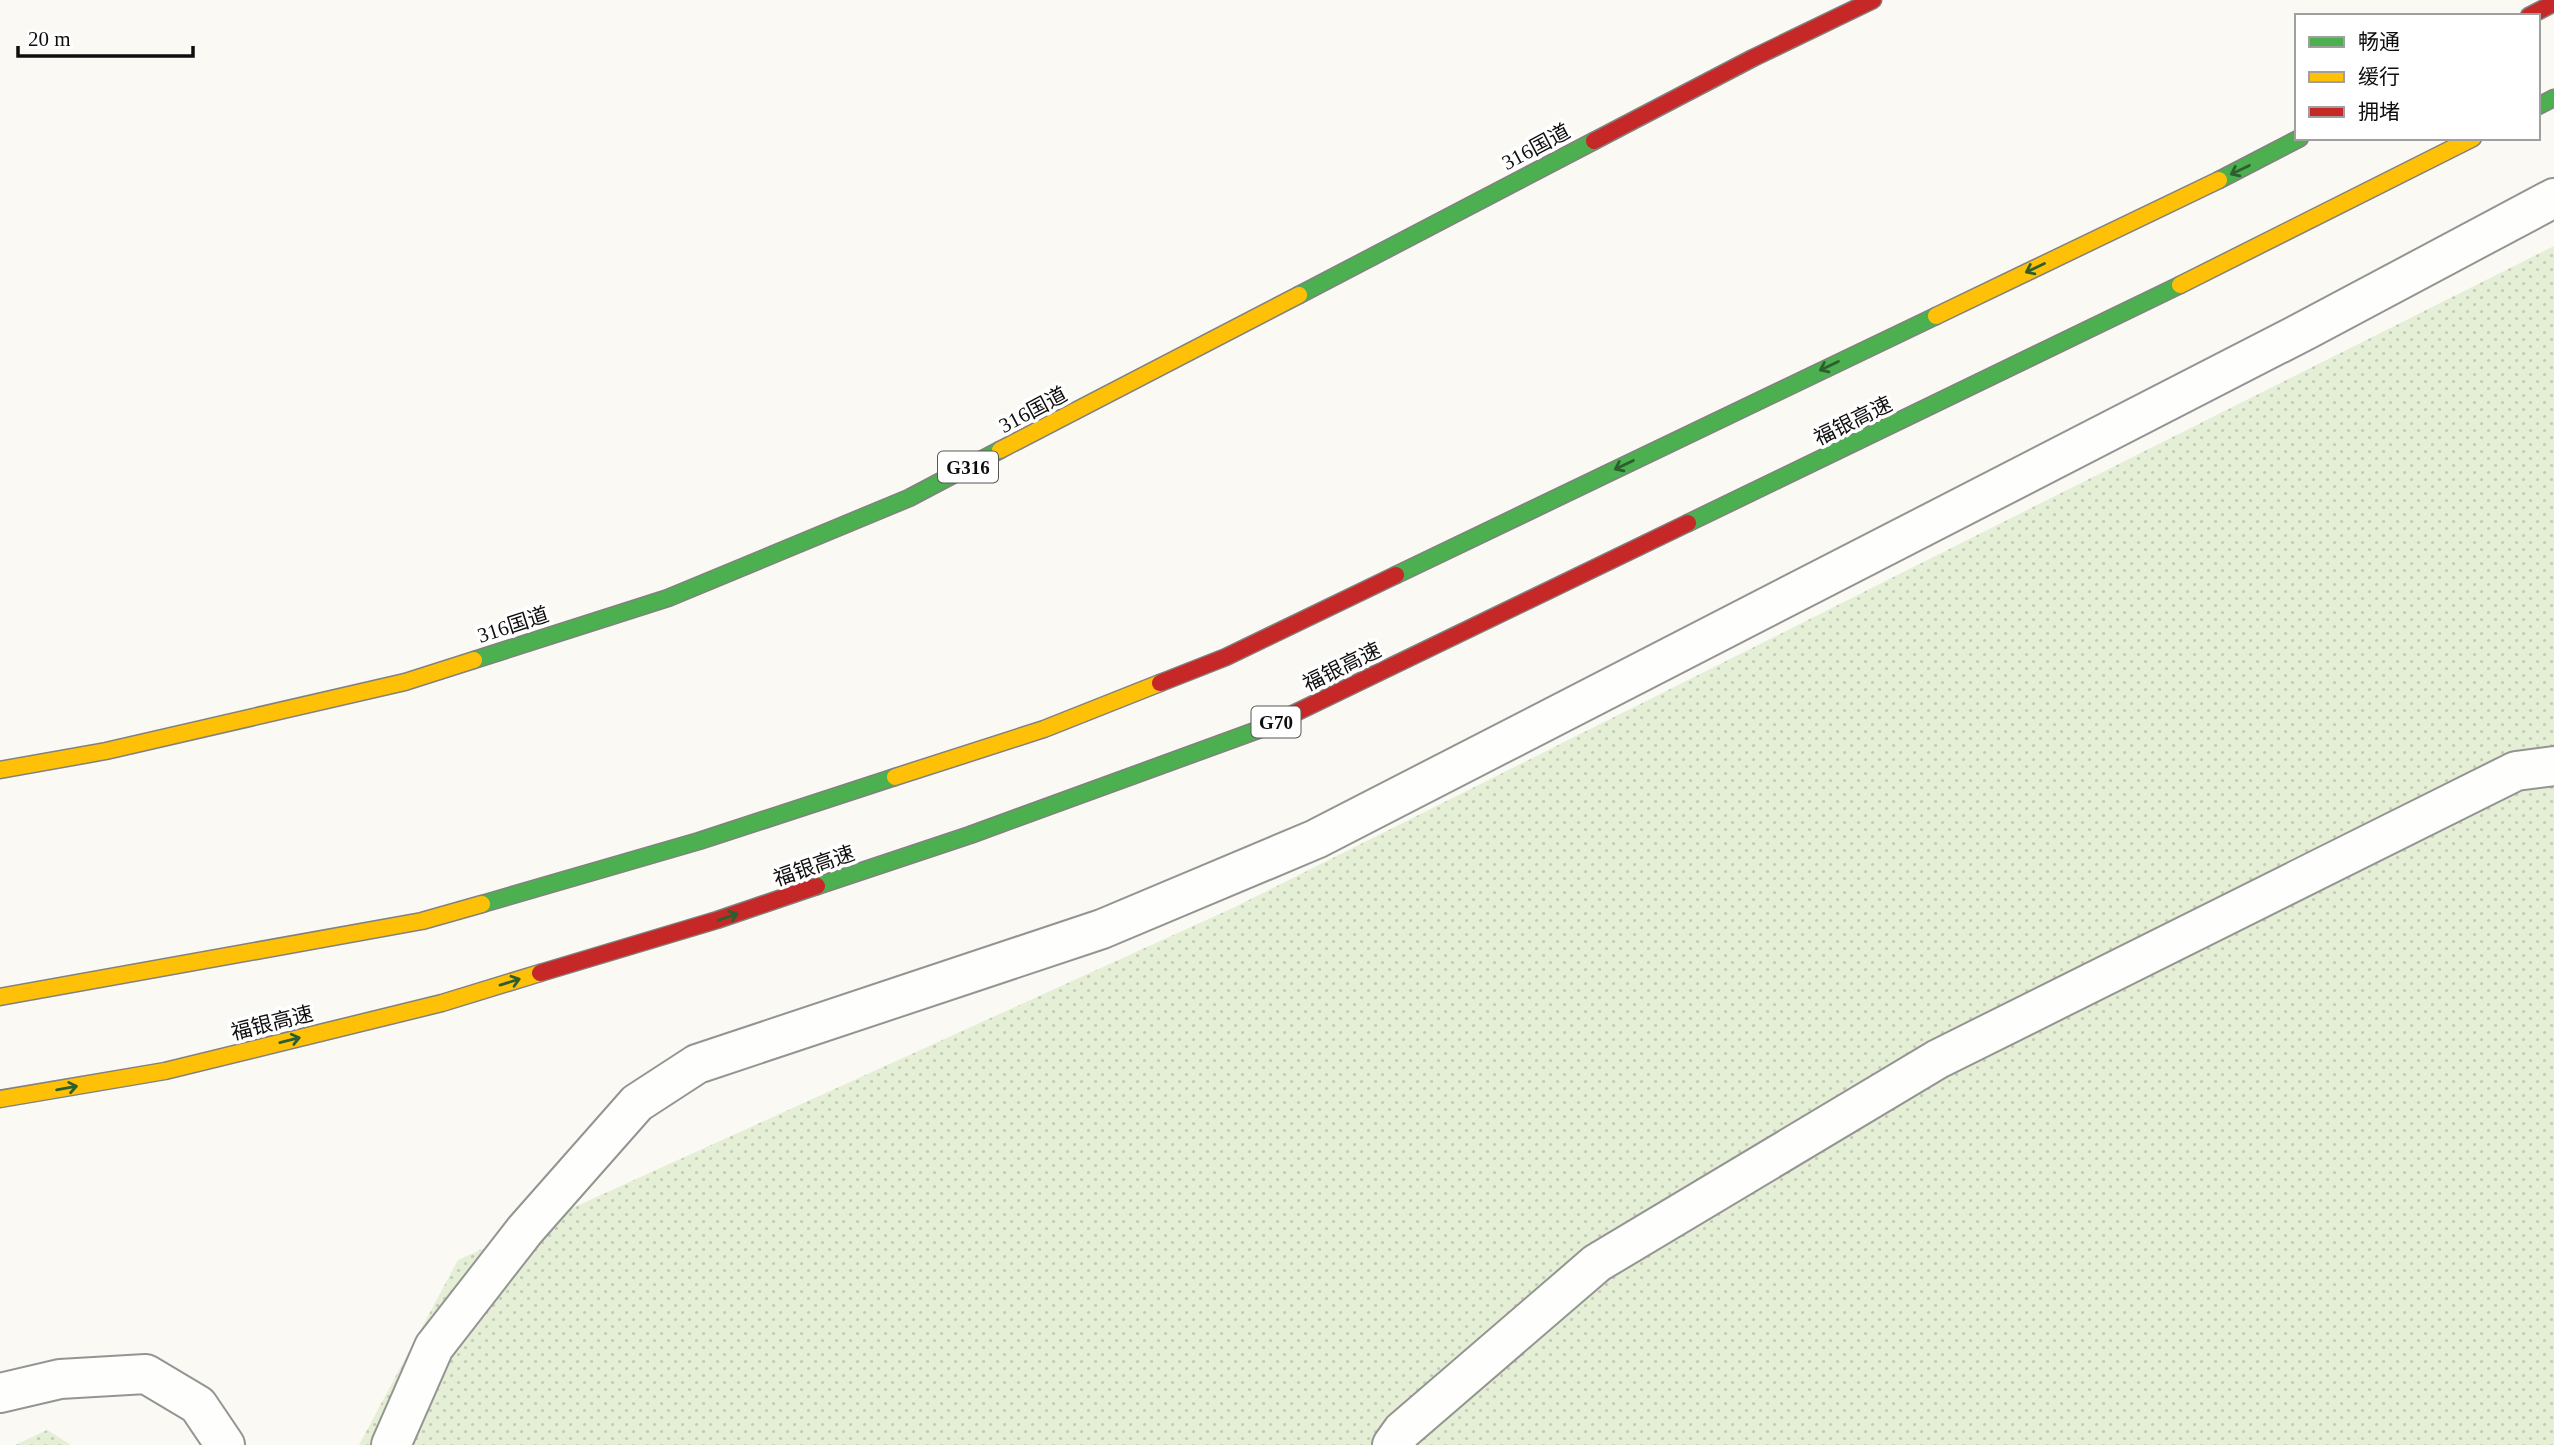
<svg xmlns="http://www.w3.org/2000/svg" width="2554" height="1445" viewBox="0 0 2554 1445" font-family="'Times New Roman','Noto Sans SC',serif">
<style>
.grass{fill:url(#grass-dots)}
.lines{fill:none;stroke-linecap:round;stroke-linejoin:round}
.street-casing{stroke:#949492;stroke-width:42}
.fast-casing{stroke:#82817f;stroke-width:19}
.slow-casing{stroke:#82817f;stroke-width:19}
.jam-casing{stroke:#82817f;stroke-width:19}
.street{stroke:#fefefd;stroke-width:38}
.fast{stroke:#4caf50;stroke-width:16}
.slow{stroke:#ffc107;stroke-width:16}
.jam{stroke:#c62828;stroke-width:16}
.oneway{stroke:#2d5e2f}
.labels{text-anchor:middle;stroke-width:7;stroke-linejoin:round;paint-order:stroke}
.shield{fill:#fff;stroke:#565656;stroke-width:2}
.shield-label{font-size:19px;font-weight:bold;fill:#0e0e0e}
.street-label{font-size:21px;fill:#0e0e0e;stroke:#fff}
</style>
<defs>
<pattern id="grass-dots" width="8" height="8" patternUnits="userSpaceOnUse" patternTransform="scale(1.75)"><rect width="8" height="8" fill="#e4efd5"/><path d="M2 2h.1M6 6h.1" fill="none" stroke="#c2ccb6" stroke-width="1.8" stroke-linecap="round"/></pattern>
</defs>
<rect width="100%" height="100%" fill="#faf9f4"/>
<!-- grass -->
<path class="grass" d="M2554,246V1445H359L458,1260L1235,907Z
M47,1430L71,1445H15Z"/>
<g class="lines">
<defs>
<path id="street" d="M0,1393L60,1379L146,1374L198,1405L225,1445
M391,1445L434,1347L525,1230L637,1103L697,1064L1102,929L1316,839L2306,330L2554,198
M1392,1445L1402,1431L1597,1263L1938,1059L2516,771L2554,766"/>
<path id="fast" d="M2538,106L2554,98
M2219,180L2300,138
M1299,295L1594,141
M1688,523L2180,285
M1396,575L1936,316
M474,660L668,598L909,498L1000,450
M817,886L970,835L1266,727
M482,904L699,841L895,777"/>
<path id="slow" d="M2180,285L2473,138
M1936,316L2219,180
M1000,450L1299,295
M0,770L106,751L405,682L474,660
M895,777L1044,729L1160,683
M0,997L422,921L482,904
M0,1099L165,1071L442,1003L540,973"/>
<path id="jam" d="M2529,16L2554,3
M1594,141L1753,58L1873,0
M1160,683L1226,657L1396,575
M1266,727L1688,523
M540,973L717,920L817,886"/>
</defs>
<!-- street casing -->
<use href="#street" class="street-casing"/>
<!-- fast casing -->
<use href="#fast" class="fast-casing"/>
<!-- slow casing -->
<use href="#slow" class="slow-casing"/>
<!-- jam casing -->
<use href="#jam" class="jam-casing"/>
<!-- street -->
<use href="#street" class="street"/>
<!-- fast -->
<use href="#fast" class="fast"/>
<!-- slow -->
<use href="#slow" class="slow"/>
<!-- jam -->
<use href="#jam" class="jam"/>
</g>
<!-- one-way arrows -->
<defs><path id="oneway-shaft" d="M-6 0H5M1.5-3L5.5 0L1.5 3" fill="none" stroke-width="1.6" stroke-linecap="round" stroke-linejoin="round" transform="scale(1.75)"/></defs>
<g class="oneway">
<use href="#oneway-shaft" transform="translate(2240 170) rotate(154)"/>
<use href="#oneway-shaft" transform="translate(2035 268) rotate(154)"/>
<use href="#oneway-shaft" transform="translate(1829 366) rotate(154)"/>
<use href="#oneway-shaft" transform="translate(1624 465) rotate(154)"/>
<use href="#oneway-shaft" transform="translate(728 917) rotate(-19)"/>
<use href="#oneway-shaft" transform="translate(510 982) rotate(-17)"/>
<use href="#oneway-shaft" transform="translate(290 1040) rotate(-14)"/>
<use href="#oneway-shaft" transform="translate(67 1088) rotate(-10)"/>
</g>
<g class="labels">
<!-- shield labels -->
<g class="shield">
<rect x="938" y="451.5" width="60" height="31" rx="5"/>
<rect x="1251.5" y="706.5" width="49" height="31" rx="5"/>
</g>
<g class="shield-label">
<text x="968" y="474">G316</text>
<text x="1276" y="729">G70</text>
</g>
<!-- street labels -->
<g class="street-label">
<text transform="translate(1536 147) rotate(-28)" y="7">316国道</text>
<text transform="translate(1033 410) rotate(-28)" y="7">316国道</text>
<text transform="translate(1853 421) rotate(-26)" y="7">福银高速</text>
<text transform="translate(513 625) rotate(-18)" y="7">316国道</text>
<text transform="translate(1342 667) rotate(-26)" y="7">福银高速</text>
<text transform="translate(814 866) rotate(-19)" y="7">福银高速</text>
<text transform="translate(272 1023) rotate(-14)" y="7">福银高速</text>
</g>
</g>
<!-- legend -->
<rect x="2295" y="14" width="245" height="126" fill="#ffffff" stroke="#9f9f9f" stroke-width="2"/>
<rect x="2309" y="37" width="35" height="10" fill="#4caf50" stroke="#9f9f9f" stroke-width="2"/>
<text x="2358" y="49" font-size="21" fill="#0e0e0e">畅通</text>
<rect x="2309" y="72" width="35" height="10" fill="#ffc107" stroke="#9f9f9f" stroke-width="2"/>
<text x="2358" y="84" font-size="21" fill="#0e0e0e">缓行</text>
<rect x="2309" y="107" width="35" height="10" fill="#c62828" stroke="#9f9f9f" stroke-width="2"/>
<text x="2358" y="119" font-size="21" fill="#0e0e0e">拥堵</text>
<!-- scale -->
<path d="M18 46v10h175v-10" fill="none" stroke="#0e0e0e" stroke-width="3.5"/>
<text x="28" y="46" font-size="21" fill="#0e0e0e" stroke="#ffffff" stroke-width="5" paint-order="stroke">20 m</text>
</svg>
